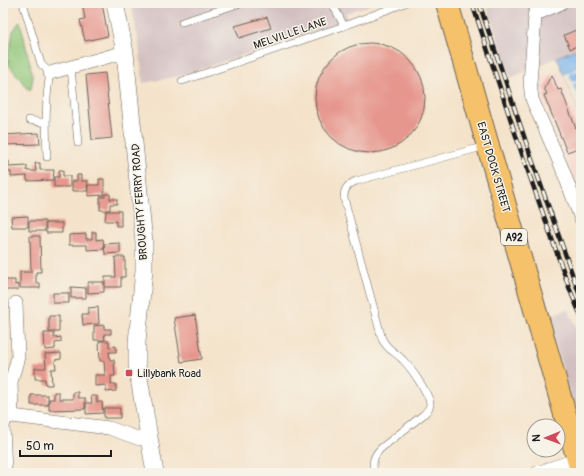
<svg xmlns="http://www.w3.org/2000/svg" width="584" height="476" viewBox="0 0 584 476" font-family="Pangolin,sans-serif">
<style>
.built{fill:#f7d1c9}
.industrial{fill:#d2bfc1}
.green{fill:#91c77a;stroke:#56724b}
.water{fill:#7bb4eb;stroke:#4c6884}
.pier{fill:#f4e3ca}
.building{fill:#e6968d}
.lines{fill:none;stroke-linecap:round;stroke-linejoin:round}
.service-casing{stroke:#686259;stroke-width:8}
.minor-casing{stroke:#686259;stroke-width:14}
.tertiary-casing{stroke:#686259;stroke-width:18}
.trunk-casing{stroke:#686259;stroke-width:24}
.service{stroke:#fff;stroke-width:7}
.minor{stroke:#fff;stroke-width:13}
.tertiary{stroke:#fff;stroke-width:17}
.trunk{stroke:#f5c16b;stroke-width:22}
.rail-casing{stroke:#1c1c1c;stroke-width:4.5}
.rail{stroke:#f7f3e8;stroke-width:3;stroke-dasharray:9;stroke-linecap:butt}
.poi-dot{fill:#d1495b;stroke:#f7f3e8;stroke-width:1.5}
.labels{text-anchor:middle;stroke-width:3;stroke-linejoin:round;paint-order:stroke}
.shield{fill:#f7f3e8;stroke:#5e5c59;stroke-width:1}
.shield-label{font-size:10px;font-weight:bold;fill:#1c1c1c}
.street-label{font-size:11px;fill:#1c1c1c;stroke:#f7f3e8}
.poi-label{font-size:11px;fill:#1c1c1c;stroke:#f7f3e8;text-anchor:start}
</style>
<rect width="100%" height="100%" fill="#f7f3e8"/>
<filter id="ink" filterUnits="userSpaceOnUse"><feTurbulence type="fractalNoise" baseFrequency=".025" numOctaves="2"/><feDisplacementMap in="SourceGraphic" scale="8" xChannelSelector="R" yChannelSelector="G"/><feConvolveMatrix kernelMatrix="1 2 1 2 8 2 1 2 1" color-interpolation-filters="sRGB"/></filter>
<filter id="wash" filterUnits="userSpaceOnUse"><feTurbulence type="fractalNoise" baseFrequency=".012" numOctaves="4" result="noise"/><feDisplacementMap in="SourceGraphic" scale="16" xChannelSelector="R" yChannelSelector="G"/><feGaussianBlur stdDeviation="0.9" result="paint"/><feColorMatrix in="noise" values="0 0 0 0 0 0 0 0 0 0 0 0 0 0 0 0 0 1.4 0 .05"/><feComposite in="paint" operator="in"/></filter>
<g filter="url(#wash)">
<rect width="100%" height="100%" fill="#f4e3ca"/>
<!-- built -->
<path class="built" d="M560,71L581,124V178L574,181L535,80Z"/>
<!-- industrial -->
<path class="industrial" d="M131,3H375L346,13L347,19L315,31L180,76L143,83L139,44Z
M486,3H581V47L511,78Z
M568,309L581,336V435L548,316Z"/>
<!-- green -->
<path class="green" d="M20,21L33,77L31,89H28L9,65L7,49H10L13,31Z"/>
<!-- water -->
<path class="water" d="M581,47V117L557,57Z"/>
<!-- pier -->
<path class="pier" d="M578,68L579,70L569,74L572,82L581,78V80L572,85L576,93L581,90V93L577,95L581,105V117L564,75Z"/>
<g id="blocks">
<!-- building -->
<path class="building" d="M82,3H102L108,36L85,41L80,20L85,19Z
M267,17L271,28L239,38L235,26Z
M581,28V44L570,49L564,35Z
M315 98a55 55 0 1 1 110 0a55 55 0 1 1-110 0Z
M105,73L112,138L92,140L86,75Z
M552,75L558,90L561,89L581,142V147L567,152L544,95L547,94L544,88Z
M39,133L40,144L3,145V135Z
M3,161H9V167L27,166V171H36L35,163H40V170H54L53,180L27,181V176L11,177V172H3Z
M59,170H63V176H70V187H54V177H59Z
M77,175H81V181H88L87,191H72V181H77Z
M99,179H104V195L88,196V185H99Z
M105,194H110V199H117V204H110V210H100V197H105Z
M106,211H121V226H116V221H105Z
M28,216V227H12L11,217Z
M29,221H45V231H29Z
M46,223H62V233H46Z
M92,232H96V240L103,239L104,249L87,250V245H69V235L86,234V239H92Z
M30,236H40L41,272H36V283H40V288H20V272H31Z
M120,243V253L105,254L104,244Z
M115,257H125V277H121V287H105V277H116Z
M3,280H15V285L18,284V290H3Z
M88,282H104V292L88,293Z
M71,287L86,288V298H71Z
M53,293H69V303H53Z
M98,307L99,324L83,325L82,314H88V308Z
M195,315L202,359L181,362L174,318Z
M49,316H59V332H49Z
M104,325V329H111V334H104L105,340H94V326Z
M44,333H54V338L61,337V342L55,343V349L45,350Z
M99,341H109V347L116,346V352H109L110,360H114L115,376H111V384H116V391L106,392V385L95,386V375H105L104,361H100Z
M61,353V359L55,360L56,369H51L52,385H46L45,379H35V368H46L45,354Z
M54,392H59V399H73V392H78V398H85V409L49,410V399H54Z
M31,395H48V405H31Z
M91,396H97V402H102L103,413L86,414V403H92Z
M104,408H120V418H104Z"/>
</g>
</g>
<g filter="url(#ink)">
<use href="#blocks" fill-opacity="0" stroke="#686259" stroke-width="1"/>
<g class="lines">
<defs>
<path id="service" d="M23,3L41,64L50,73C45,101 46,129 47,157
M332,3L344,26
M182,22L241,3
M71,68L78,143
M182,81L344,26L405,3
M29,120L46,123
M374,473C372,463 373,457 380,449L423,415C426,412 429,410 430,405C431,396 410,367 403,360C395,351 389,352 382,339L344,198C344,189 347,185 356,181L486,146"/>
<path id="minor" d="M536,3L530,83L532,99L562,168L581,219
M534,15L561,3
M50,73L114,55L125,53
M12,416L11,382L18,357L16,303
M5,473L3,426L5,419L12,416L109,428L140,439H149
M537,473L578,459"/>
<path id="tertiary" d="M115,3L125,53L144,242V270L137,342V366L155,473"/>
<path id="trunk" d="M447,3L581,470"/>
</defs>
<!-- service casing -->
<use href="#service" class="service-casing"/>
<!-- minor casing -->
<use href="#minor" class="minor-casing"/>
<!-- tertiary casing -->
<use href="#tertiary" class="tertiary-casing"/>
<!-- trunk casing -->
<use href="#trunk" class="trunk-casing"/>
<!-- service -->
<use href="#service" class="service"/>
<!-- minor -->
<use href="#minor" class="minor"/>
<!-- tertiary -->
<use href="#tertiary" class="tertiary"/>
<!-- trunk -->
<use href="#trunk" class="trunk"/>
<defs>
<path id="rail" d="M472,3L523,157L570,290L581,316
M479,3L530,154L581,299"/>
</defs>
<!-- rail casing -->
<use href="#rail" class="rail-casing"/>
<!-- rail -->
<use href="#rail" class="rail"/>
</g>
</g>
<!-- markers -->
<rect class="poi-dot" x="125" y="369" width="8" height="8" rx="2"/>
<g class="labels">
<!-- shield labels -->
<rect class="shield" x="501" y="229" width="26" height="16" rx="3"/>
<g class="shield-label">
<text x="514" y="241">A92</text>
</g>
<!-- street labels -->
<g class="street-label">
<text transform="translate(290 33) rotate(-19)" y="4">MELVILLE LANE</text>
<text transform="translate(494 167) rotate(74)" y="4">EAST DOCK STREET</text>
<text transform="translate(139 202) rotate(-94)" y="4">BROUGHTY FERRY ROAD</text>
</g>
<!-- poi labels -->
<g class="poi-label">
<text x="137" y="377">Lillybank Road</text>
</g>
</g>
<!-- margin -->
<rect width="584" height="476" fill="none" stroke="#f7f3e8" stroke-width="16"/>
<!-- north arrow -->
<g transform="translate(546 438) rotate(269)"><circle r="19" fill="#f7f3e8" stroke="#9f9d96"/>
<path d="M0-3L7 15L0 10L-7 15Z" fill="#d1495b"/>
<text y="-6" font-size="11" font-weight="bold" text-anchor="middle" fill="#1c1c1c">N</text>
</g>
<!-- scale -->
<path d="M20 450v6h91v-6" fill="none" stroke="#1c1c1c" stroke-width="2"/>
<text x="26" y="450" font-size="12" fill="#1c1c1c" stroke="#f7f3e8" stroke-width="3" paint-order="stroke">50 m</text>
</svg>
